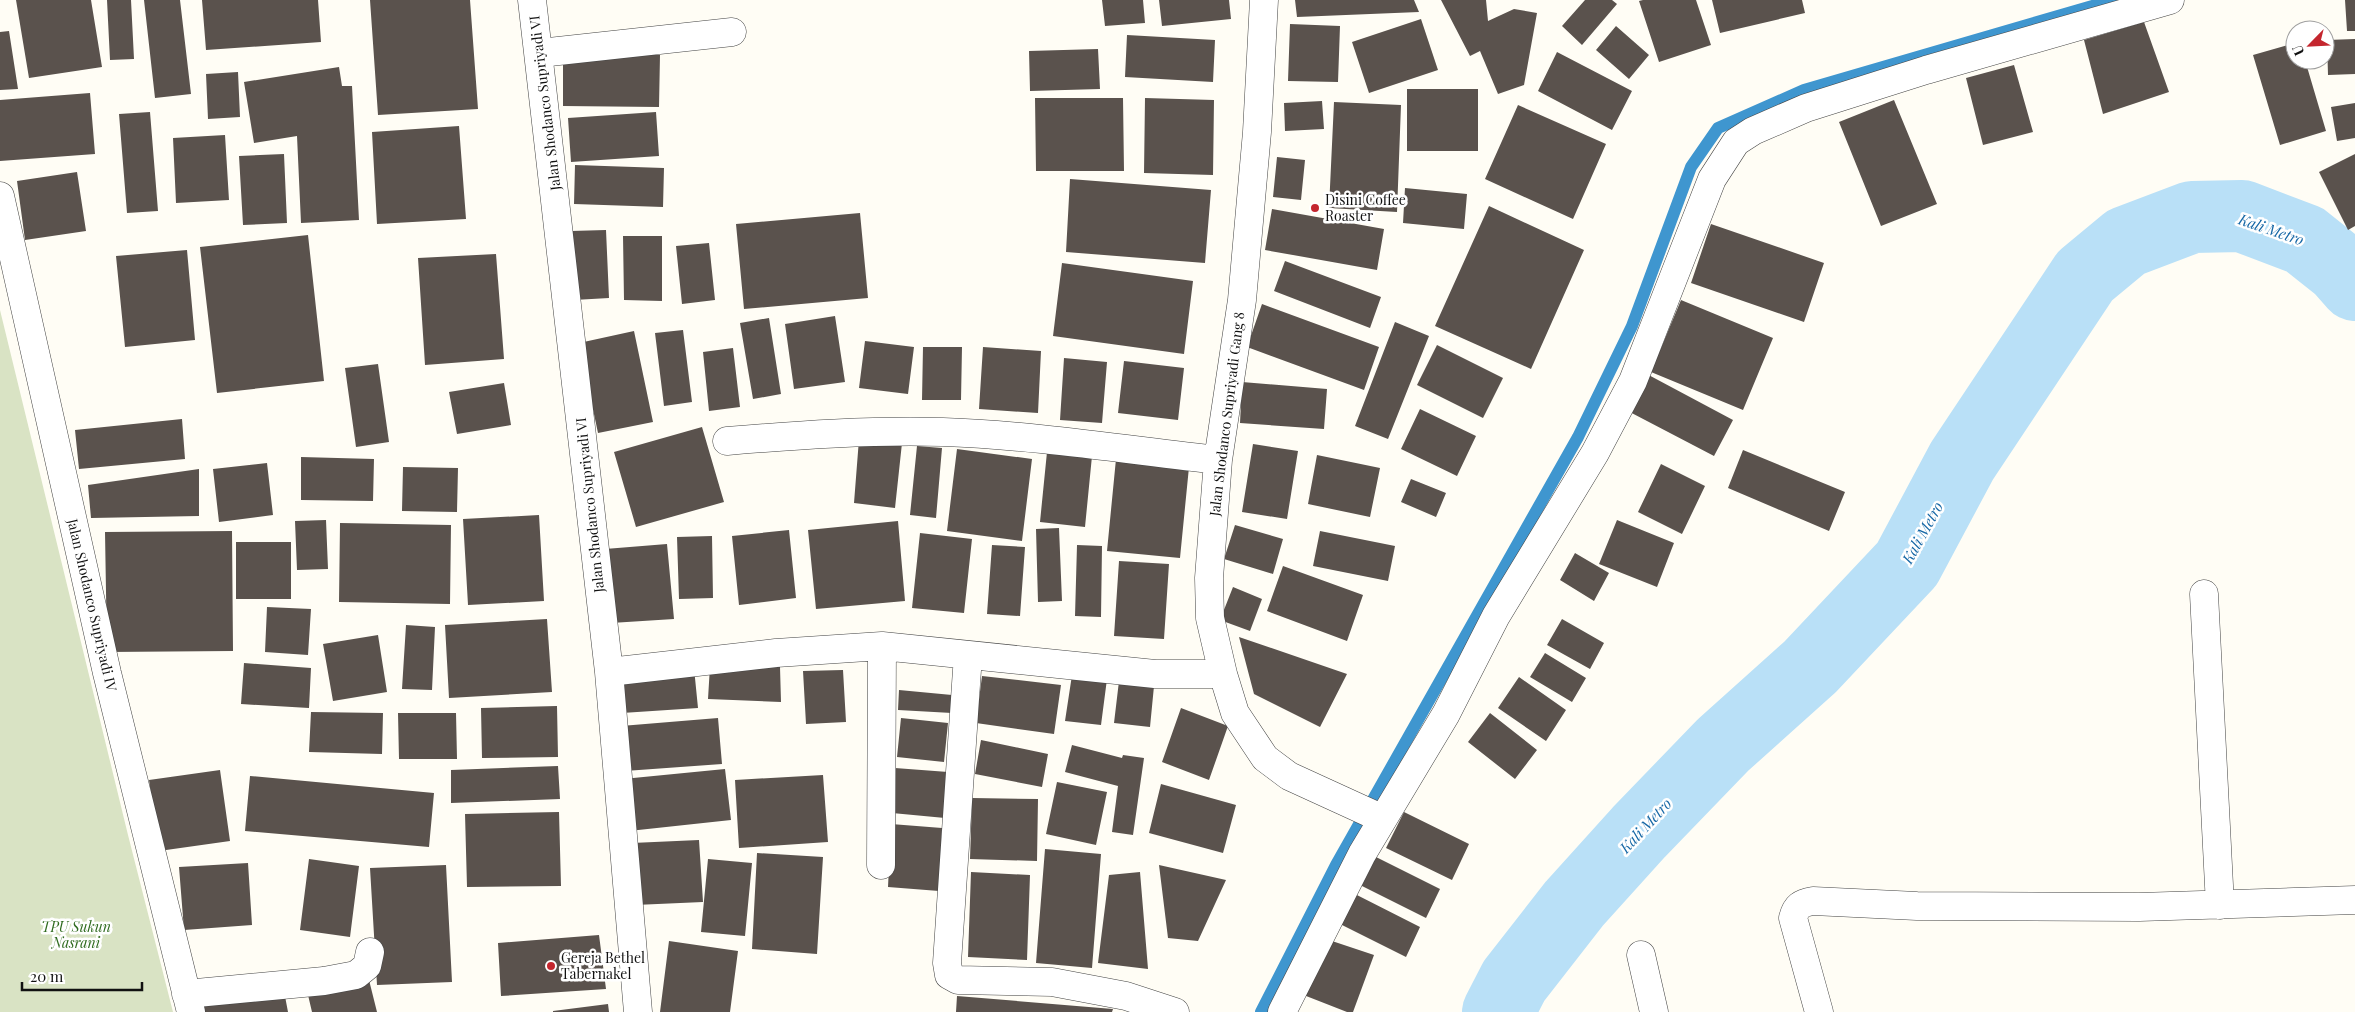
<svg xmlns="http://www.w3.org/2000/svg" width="2355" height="1012" viewBox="0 0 2355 1012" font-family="'Playfair Display',serif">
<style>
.cemetery{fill:#d9e3c4}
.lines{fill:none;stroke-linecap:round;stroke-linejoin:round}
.stream{stroke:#3f96cf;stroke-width:12}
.river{stroke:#b9e0f7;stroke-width:72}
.building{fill:#5a524d}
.minor-casing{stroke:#444;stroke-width:29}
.minor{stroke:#fff;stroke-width:28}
.poi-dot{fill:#c4262e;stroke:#fff;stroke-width:2}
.labels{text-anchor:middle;stroke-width:5;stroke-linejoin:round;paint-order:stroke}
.street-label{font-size:14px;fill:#111;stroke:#fff}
.poi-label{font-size:14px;fill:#111;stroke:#fff;text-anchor:start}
.park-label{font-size:14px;font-style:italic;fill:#2f6b1f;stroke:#fff}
.water-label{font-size:15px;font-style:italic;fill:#1768a6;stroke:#fff}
</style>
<rect width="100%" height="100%" fill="#fffdf5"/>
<!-- cemetery -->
<path class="cemetery" d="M0,310L128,835L173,1012H0Z"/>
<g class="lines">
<!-- stream -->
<path class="stream" d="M1261,1012L1336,865L1578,437L1632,326L1691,167L1718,128L1804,90L2113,0"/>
<!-- river -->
<path class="river" d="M1498,1012L1514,981L1574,904L1639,832L1723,745L1810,667L1907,564L1962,461L2085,276L2126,242L2192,217L2242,216L2305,240L2340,268L2355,285"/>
</g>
<!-- building -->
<path class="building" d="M16,0H91L102,67L29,78Z
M107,0H131L134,59L110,60Z
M144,0H180L191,94L155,98Z
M202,0H318L321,42L206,50Z
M370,0H470L478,109L378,115Z
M1102,0H1143L1145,23L1105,26Z
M1159,0H1229L1231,19L1162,26Z
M1295,0H1414L1419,12L1297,17Z
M1441,0H1486L1488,21L1514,9L1537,13L1524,85L1498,94L1480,51L1470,56Z
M1585,0H1612L1617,4L1582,45L1562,26Z
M1643,0H1696L1711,45L1659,62L1639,1Z
M1712,0H1802L1805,13L1720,33Z
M2345,0H2355V31H2347Z
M1421,19L1438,70L1369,93L1352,42Z
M2144,22L2169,92L2103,114L2084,40Z
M1290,24L1340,26L1338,82L1288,81Z
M1616,26L1649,55L1629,79L1596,50Z
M9,31L18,89L0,90V32Z
M1127,35L1215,40L1213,82L1125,77Z
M2355,39V74L2328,75L2327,40Z
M2295,43V60H2305L2326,131L2280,145L2253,55Z
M1098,49L1100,89L1030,91L1029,51Z
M1557,52L1632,91L1612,130L1538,91Z
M563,54L660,55L659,107L563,106Z
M2014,65L2033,132L1983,145L1966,78Z
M339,67L342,86H352L359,220L301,223L297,136L254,143L244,82Z
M238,72L240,117L208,119L206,74Z
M1407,89H1478V151H1407Z
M90,93L95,154L0,161V100Z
M1035,98H1123L1124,171H1036Z
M1145,98L1214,100L1213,175L1144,173Z
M1894,100L1937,204L1881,226L1839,122Z
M1322,101L1324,129L1285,131L1284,103Z
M1334,102L1401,105L1397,212L1329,208Z
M2355,103V138L2337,141L2331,107Z
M1518,105L1606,144L1573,219L1485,179Z
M150,112L158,211L127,213L119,114Z
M656,112L659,156L571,162L568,118Z
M459,126L466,219L377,224L372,132Z
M225,135L229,200L176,203L173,138Z
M284,154L287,223L243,225L239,156Z
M2355,154V226L2348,230L2319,172Z
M1277,157L1305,160L1301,200L1273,197Z
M575,165L664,168L663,207L574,204Z
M77,172L86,231L25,240L17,181Z
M1070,179L1211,190L1205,263L1066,252Z
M1405,188L1467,194L1464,229L1403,223Z
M1489,206L1584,250L1531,369L1435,326Z
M1272,209L1384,229L1377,270L1265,250Z
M860,213L868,298L744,309L736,224Z
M1711,224L1824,263L1804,322L1691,283Z
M606,230L609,298L574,300L571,231Z
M308,235L324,381L217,393L200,247Z
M623,236H662V301L624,300Z
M709,243L715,300L682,304L676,246Z
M187,250L195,340L125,347L116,256Z
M496,254L504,359L425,365L418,258Z
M1285,261L1381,297L1370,328L1274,291Z
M1062,263L1193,281L1184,354L1053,336Z
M1681,300L1773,338L1743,410L1651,372Z
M1262,304L1379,347L1364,390L1247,347Z
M835,316L845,382L794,389L785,324Z
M769,318L781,394L753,399L740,323Z
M1395,322L1429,336L1388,439L1355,426Z
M683,330L692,402L664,406L655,333Z
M634,331L653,422L598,433L579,343Z
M865,341L914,347L908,394L859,388Z
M1437,345L1503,378L1483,418L1417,385Z
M923,347H962L961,400H922Z
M983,347L1041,351L1038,413L979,409Z
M733,348L740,407L709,411L703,352Z
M1064,358L1107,362L1102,423L1060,420Z
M1124,361L1184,368L1178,420L1118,413Z
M378,364L389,442L356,447L345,368Z
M1643,372L1733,420L1714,456L1624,409Z
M1242,382L1327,389L1324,429L1240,423Z
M504,383L511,425L457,434L449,392Z
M1420,409L1476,436L1457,476L1401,449Z
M182,419L185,459L79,469L75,430Z
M702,427L724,502L636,527L614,452Z
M859,439L902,443L895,508L854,503Z
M1253,444L1298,451L1287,519L1242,512Z
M917,446L942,448L936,518L910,515Z
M957,449L1032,459L1022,541L947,531Z
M1743,450L1845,492L1829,531L1728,488Z
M1047,452L1092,456L1085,527L1040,522Z
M1317,455L1380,468L1370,517L1308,504Z
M301,457L374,459L373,501L301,500Z
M1116,459L1189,467L1180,558L1107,551Z
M267,463L273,515L219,522L213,469Z
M1661,464L1705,486L1682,534L1638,512Z
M403,467L458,468L457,512L402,511Z
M199,469V516L91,518L88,485Z
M1411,479L1446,493L1436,517L1401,502Z
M539,515L544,601L468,605L463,519Z
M326,520L328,569L297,570L295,521Z
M1617,520L1674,543L1657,587L1599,564Z
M898,521L905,601L816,609L808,530Z
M340,523L451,525L450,604L339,602Z
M1235,525L1283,539L1273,574L1224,559Z
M1059,528L1062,601L1038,602L1036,529Z
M789,530L796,598L739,605L732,536Z
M232,531L233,651L107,652L105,532Z
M1320,531L1395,546L1388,581L1313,566Z
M920,533L972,539L964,613L912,608Z
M712,536L713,598L679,599L677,537Z
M236,542H291V599H236Z
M667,544L674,619L611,623L605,549Z
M992,545L1025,547L1020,616L987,614Z
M1077,545L1102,546L1101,617L1075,616Z
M1575,553L1609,573L1594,601L1560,580Z
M1119,561L1169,564L1164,639L1114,636Z
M1283,566L1363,595L1347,641L1267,611Z
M1233,587L1262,599L1250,631L1220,620Z
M267,607L311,609L308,655L265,652Z
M547,619L552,692L449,698L445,625Z
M1562,619L1604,643L1590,669L1547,645Z
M406,625L435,627L432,690L402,689Z
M378,635L387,692L333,701L323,644Z
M1239,637L1347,674L1320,727L1254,694Z
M1545,653L1586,678L1572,702L1530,677Z
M244,663L311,668L309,708L241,704Z
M710,666L780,667L781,702L708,699Z
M694,668L698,708L622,713L619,677Z
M843,670L846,722L806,724L803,671Z
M1072,675L1107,679L1101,725L1065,721Z
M982,676L1061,685L1054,734L976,723Z
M1519,677L1566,710L1546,741L1498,708Z
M1119,681L1154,686L1150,727L1114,723Z
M899,690L952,695V713L898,710Z
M557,706L558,757L482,758L481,708Z
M1181,708L1228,726L1209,780L1162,762Z
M311,712L383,713L382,754L309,752Z
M398,713H456L457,759H399Z
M1490,713L1537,750L1515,779L1468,742Z
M718,718L722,764L625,771L621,726Z
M901,718L948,723L944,762L897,757Z
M981,740L1048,754L1042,787L975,774Z
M1072,745L1122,758L1123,755L1144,758L1133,835L1112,832L1118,786L1065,772Z
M558,766L560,799L451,803V770Z
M895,768L948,772L945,818L892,813Z
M725,769L731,820L629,831L623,779Z
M220,770L230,841L159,851L149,780Z
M823,775L828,842L739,848L735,780Z
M250,776L434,793L429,847L245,831Z
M1057,782L1107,792L1096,845L1046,834Z
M1161,784L1236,805L1223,853L1149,833Z
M972,798L1038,799L1037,861L970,859Z
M559,812L561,886L467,887L465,814Z
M1404,812L1469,844L1452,880L1386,848Z
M891,824L942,828L939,891L888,887Z
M699,840L703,902L635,905L632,843Z
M1045,849L1101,854L1092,968L1036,963Z
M757,853L823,857L817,954L752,949Z
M1372,855L1440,889L1426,918L1358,884Z
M309,859L359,866L350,937L300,930Z
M708,859L752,863L745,936L701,932Z
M248,863L252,925L184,930L179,867Z
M446,865L452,982L377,985L370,868Z
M1159,865L1226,880L1198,941L1168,938Z
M971,872L1030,875L1027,960L968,957Z
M1140,872L1148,969L1098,963L1109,875Z
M1349,891L1420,927L1406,957L1334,921Z
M599,935L606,989L501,996L498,943Z
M1320,937L1374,955L1353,1012H1347L1301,994Z
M669,941L738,951L730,1012H660Z
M369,980L377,1012H312L308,995Z
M284,991L288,1012H198L197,1006Z
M957,996L1113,1009L1112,1012H956Z
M608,1004L609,1012H553V1011Z"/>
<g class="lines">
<defs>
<path id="minor" d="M532,0L609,672L638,1012
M1264,0L1257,132L1242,300L1218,460L1209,578L1210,618L1223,674L1235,713L1265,758L1289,776L1383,819
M540,53L732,32
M0,196L107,673L191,1012
M727,441C799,435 871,430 943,432C1033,435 1128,450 1218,460
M2204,594L2220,905
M968,655L947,963L949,975L958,980L1052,982L1126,996L1175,1012
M609,672L776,653L882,646L1155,674H1223
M881,865L882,646
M1641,955L1654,1012
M186,994L324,981L356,975L367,966L370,952
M1282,1012L1362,854L1446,714L1496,616L1595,453L1633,381L1712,179L1736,142L1753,131L1806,108L1926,70L2170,0
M1819,1012L1793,918C1796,906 1801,903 1813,901L1917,906L2139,907L2355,900"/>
</defs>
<!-- minor casing -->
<use href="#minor" class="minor-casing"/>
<!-- minor -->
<use href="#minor" class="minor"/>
</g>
<!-- markers -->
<g class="poi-dot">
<circle cx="1315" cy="208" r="5"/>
<circle cx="551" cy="966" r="5"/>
</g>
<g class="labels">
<!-- street labels -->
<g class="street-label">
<text transform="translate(545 103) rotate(-97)" y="5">Jalan Shodanco Supriyadi VI</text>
<text transform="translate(1227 414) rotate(-83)" y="5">Jalan Shodanco Supriyadi Gang 8</text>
<text transform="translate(590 505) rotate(-96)" y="5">Jalan Shodanco Supriyadi VI</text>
<text transform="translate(92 605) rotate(77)" y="5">Jalan Shodanco Supriyadi IV</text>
</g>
<!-- poi labels -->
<g class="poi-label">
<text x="1325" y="205">Disini Coffee<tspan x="1325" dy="16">Roaster</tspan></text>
<text x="561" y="963">Gereja Bethel<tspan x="561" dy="16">Tabernakel</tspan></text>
</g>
<!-- park labels -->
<g class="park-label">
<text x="76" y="932">TPU Sukun<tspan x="76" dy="16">Nasrani</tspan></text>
</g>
<!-- water labels -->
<g class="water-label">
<text transform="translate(2271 230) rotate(19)" y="5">Kali Metro</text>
<text transform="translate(1923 533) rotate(-61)" y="5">Kali Metro</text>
<text transform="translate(1646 826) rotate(-47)" y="5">Kali Metro</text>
</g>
</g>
<!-- north arrow -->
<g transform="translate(2310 45) rotate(246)"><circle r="24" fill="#ffffff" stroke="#a0a0a0"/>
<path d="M0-4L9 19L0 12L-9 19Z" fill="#c4262e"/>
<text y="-8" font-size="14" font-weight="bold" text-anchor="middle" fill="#111111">U</text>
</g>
<!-- scale -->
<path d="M22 982v8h120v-8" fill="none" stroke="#111111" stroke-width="2.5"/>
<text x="30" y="982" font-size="15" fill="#111111" stroke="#ffffff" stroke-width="4" paint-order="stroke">20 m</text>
</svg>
